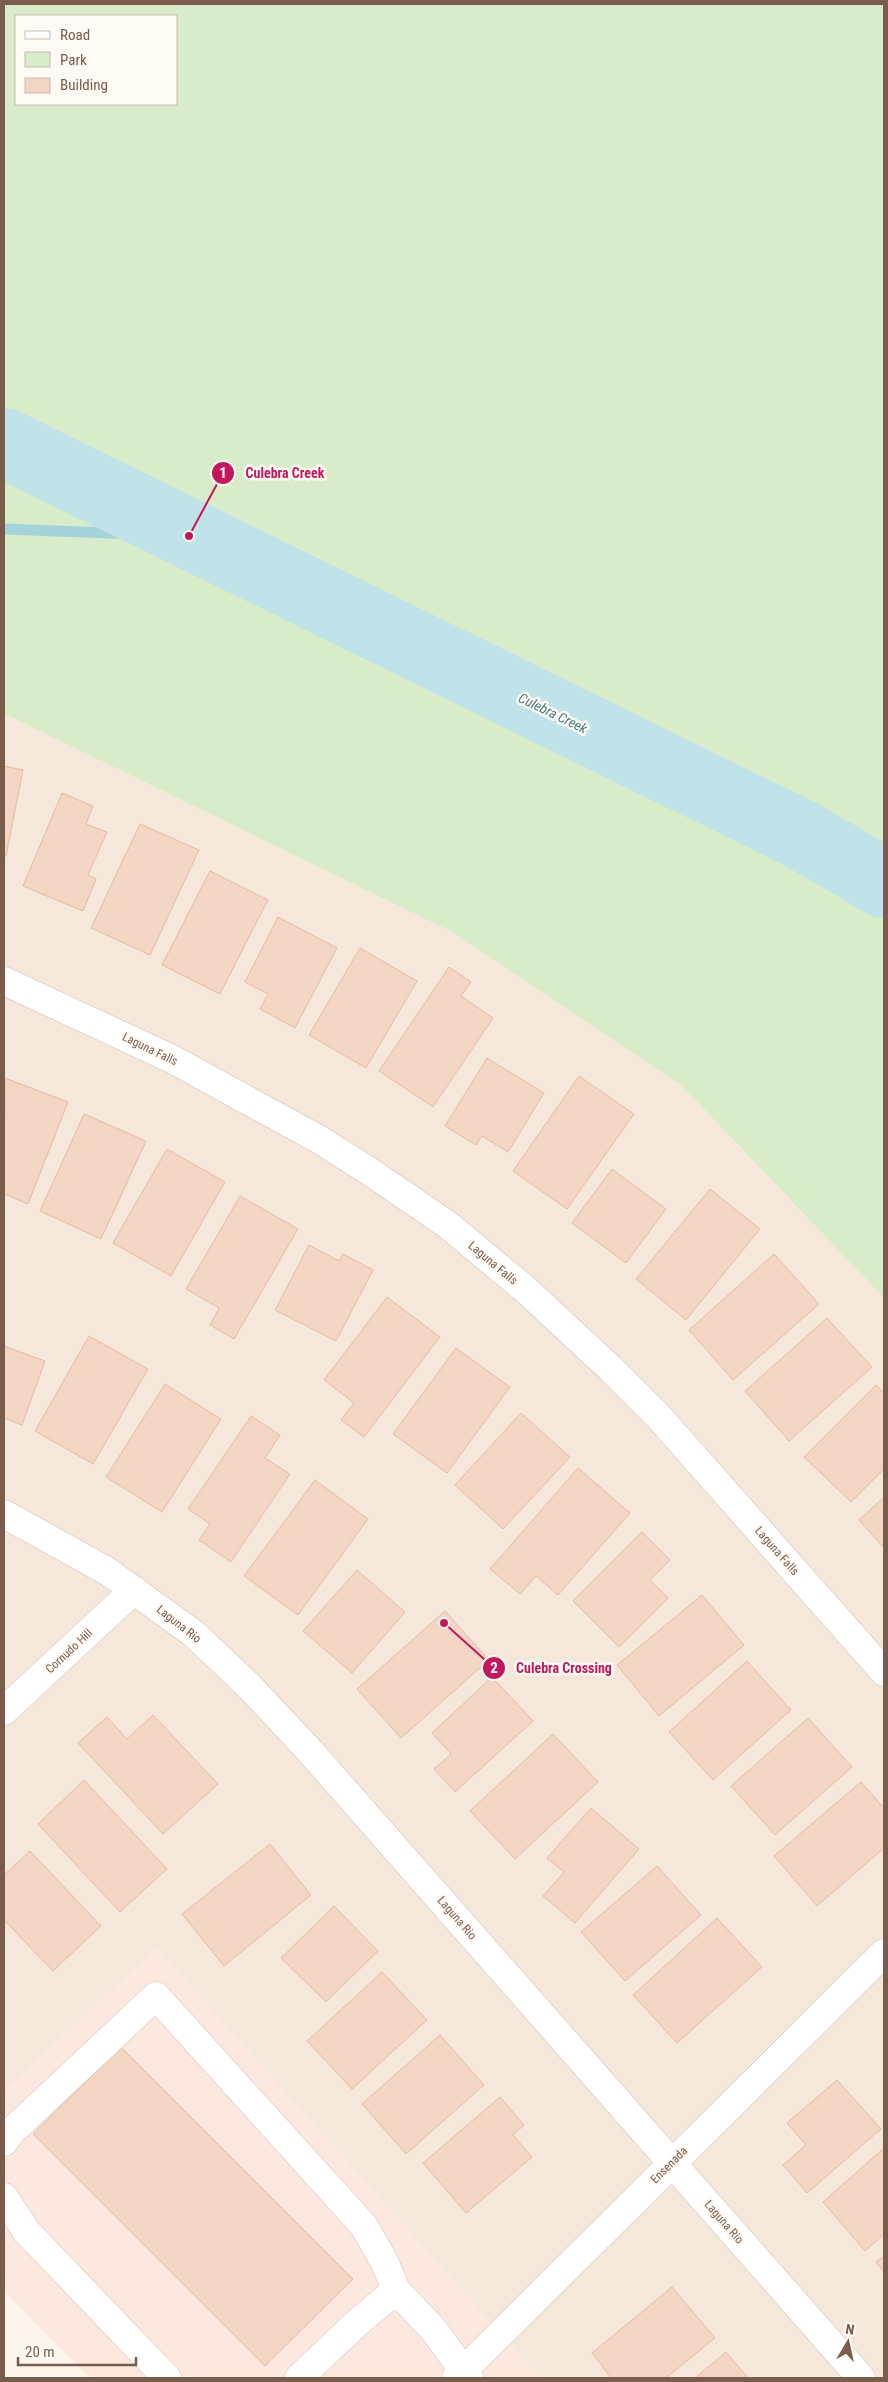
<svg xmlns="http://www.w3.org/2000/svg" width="888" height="2382" viewBox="0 0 888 2382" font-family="'Roboto Condensed',sans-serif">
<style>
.residential{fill:#f5e8da}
.commercial{fill:#fde8e0}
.green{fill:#d8ecc9;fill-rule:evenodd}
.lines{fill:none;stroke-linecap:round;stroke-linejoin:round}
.stream{stroke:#a5d3da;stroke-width:11}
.river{stroke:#bfe3e8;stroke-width:70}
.building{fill:#f3d5c3;stroke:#e6bba3}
.minor-casing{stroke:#d1beb0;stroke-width:29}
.minor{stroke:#fff;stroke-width:28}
.labels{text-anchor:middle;stroke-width:5;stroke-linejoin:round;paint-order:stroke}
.street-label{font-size:12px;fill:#7a5c4d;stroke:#fffaf3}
.water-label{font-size:14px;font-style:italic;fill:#437c86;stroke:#fffaf3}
.leader{fill:none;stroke:#c2185b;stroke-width:2}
.callout-dot{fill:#c2185b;stroke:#fffaf3;stroke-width:2}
.mark-label{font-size:15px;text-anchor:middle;font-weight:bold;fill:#fff}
.callout-label{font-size:14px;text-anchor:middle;font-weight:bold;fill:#c2185b;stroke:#fffaf3;stroke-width:5;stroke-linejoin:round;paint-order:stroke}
</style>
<rect width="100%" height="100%" fill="#fdf6ec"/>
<!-- residential -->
<path class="residential" d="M7,715L454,933L682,1086L884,1298V2378H540L157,1949L4,2091V716Z"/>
<!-- commercial -->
<path class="commercial" d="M157,1948L540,2378H90L4,2291V2091Z"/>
<!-- green -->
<path class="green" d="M4,4H884V1298L682,1086L454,933L7,715L4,716ZM16,16H176V104H16Z"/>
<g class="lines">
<!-- stream -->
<path class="stream" d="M4,529L189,536"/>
<!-- river -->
<path class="river" d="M4,443L802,835L884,883"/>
</g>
<!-- building -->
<path class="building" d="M4,766L23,770L6,856H4Z
M62,793L93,806L86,824L107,832L88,875L96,879L83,911L23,886Z
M140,824L199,850L150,955L91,928Z
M210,871L268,900L220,994L162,965Z
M278,917L337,948L295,1028L260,1009L268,994L245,982Z
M360,948L417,981L366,1068L309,1035Z
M449,967L471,982L461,996L493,1018L433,1107L379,1071Z
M487,1058L544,1093L508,1152L482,1136L476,1145L445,1126Z
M579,1076L634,1114L567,1209L513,1171Z
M5,1078L68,1102L28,1204L4,1194Z
M84,1114L146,1141L101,1239L40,1211Z
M167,1149L225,1182L171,1276L113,1243Z
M612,1169L666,1209L626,1263L572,1223Z
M710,1189L760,1229L686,1320L636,1279Z
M240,1196L298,1229L234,1339L210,1325L219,1308L186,1289Z
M309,1245L339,1261L343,1254L373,1270L336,1341L275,1310Z
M774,1254L819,1304L733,1380L689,1330Z
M387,1297L440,1337L364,1437L341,1420L354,1403L324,1380Z
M827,1318L872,1367L789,1441L745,1391Z
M89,1336L148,1369L93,1464L35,1431Z
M4,1346L45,1361L22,1425L4,1418Z
M456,1348L510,1387L447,1473L393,1434Z
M165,1384L221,1419L162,1512L106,1477Z
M876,1385L884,1393V1469L851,1502L804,1457Z
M521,1413L570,1457L503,1529L455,1485Z
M251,1416L280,1435L265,1458L290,1474L231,1562L199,1540L210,1524L188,1509Z
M578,1468L630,1513L558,1595L536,1576L520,1594L490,1569Z
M315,1480L368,1519L298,1615L244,1576Z
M884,1497V1548L859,1520Z
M642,1532L670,1560L650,1580L668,1598L619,1647L573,1601Z
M357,1570L405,1612L352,1673L303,1631Z
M702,1595L744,1645L659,1716L617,1665Z
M445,1611L489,1660L401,1738L357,1689Z
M747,1661L791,1710L713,1780L669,1732Z
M492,1677L533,1721L455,1792L434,1769L451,1754L432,1733Z
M153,1715L218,1784L163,1834L78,1743L107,1717L127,1739Z
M808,1718L852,1767L775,1835L731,1786Z
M553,1734L598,1782L515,1859L470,1811Z
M84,1780L167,1869L120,1912L38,1824Z
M861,1782L884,1808V1848L817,1906L774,1856Z
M591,1808L639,1849L575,1923L543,1896L564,1872L547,1858Z
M270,1844L311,1895L224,1966L182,1914Z
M30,1851L101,1926L53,1971L4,1920V1875Z
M657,1866L701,1915L625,1981L581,1932Z
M334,1906L378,1951L326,2002L281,1958Z
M717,1918L762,1967L677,2043L633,1995Z
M382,1972L427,2020L352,2089L307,2041Z
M440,2035L484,2085L406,2154L362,2104Z
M121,2047L353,2279L265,2366L33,2134Z
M837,2080L881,2129L807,2193L783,2165L806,2145L787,2123Z
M500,2097L524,2125L513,2135L532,2157L466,2213L423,2163Z
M884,2148V2234L865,2251L823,2202Z
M884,2256V2272L876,2262Z
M672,2287L715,2338L666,2378H611L592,2353Z
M726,2352L748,2378H695Z"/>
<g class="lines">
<defs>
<path id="minor" d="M4,981L172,1059L320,1140L372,1173L448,1225L526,1290L610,1368L659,1417L884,1672
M4,1514L107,1571L194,1634L250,1687L308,1749L861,2378
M4,1711L134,1590
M4,2142L12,2131L156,1996L364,2226L385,2263L396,2290
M4,2197L27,2232L167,2378
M299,2378L357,2323L396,2290L433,2329L469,2378
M456,2378L884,1953"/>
</defs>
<!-- minor casing -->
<use href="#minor" class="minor-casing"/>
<!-- minor -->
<use href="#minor" class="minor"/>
</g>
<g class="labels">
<!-- street labels -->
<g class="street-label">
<text transform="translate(150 1049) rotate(26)" y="4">Laguna Falls</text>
<text transform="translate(493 1263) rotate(40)" y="4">Laguna Falls</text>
<text transform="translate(777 1551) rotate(49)" y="4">Laguna Falls</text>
<text transform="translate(179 1624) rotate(38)" y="4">Laguna Rio</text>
<text transform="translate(69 1651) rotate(-43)" y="4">Cornudo Hill</text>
<text transform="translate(457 1918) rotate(49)" y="4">Laguna Rio</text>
<text transform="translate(669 2165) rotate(-45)" y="4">Ensenada</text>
<text transform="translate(724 2222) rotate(49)" y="4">Laguna Rio</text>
</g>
<!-- water labels -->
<g class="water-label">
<text transform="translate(553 713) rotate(26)" y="5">Culebra Creek</text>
</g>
</g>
<!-- callouts -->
<path class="leader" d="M189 536L223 473M444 1623L494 1668"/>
<g class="callout-dot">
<circle cx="189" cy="536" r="5"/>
<circle cx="444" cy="1623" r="5"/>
<circle cx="223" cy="473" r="12"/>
<circle cx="494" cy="1668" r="12"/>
</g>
<g class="mark-label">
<text x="223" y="478">1</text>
<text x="494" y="1673">2</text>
</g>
<g class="callout-label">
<text x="285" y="478">Culebra Creek</text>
<text x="564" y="1673">Culebra Crossing</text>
</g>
<!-- border -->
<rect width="888" height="2382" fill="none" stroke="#7a5c4d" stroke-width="10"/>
<!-- legend -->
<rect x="15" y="15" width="162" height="90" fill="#fffaf3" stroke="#cabbb1"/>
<rect x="25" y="31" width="25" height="8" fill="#ffffff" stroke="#cabbb1"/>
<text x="60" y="40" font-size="15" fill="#7a5c4d">Road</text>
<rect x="25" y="52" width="25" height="15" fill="#d8ecc9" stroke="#cabbb1"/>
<text x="60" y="65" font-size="15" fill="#7a5c4d">Park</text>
<rect x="25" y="78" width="25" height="15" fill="#f3d5c3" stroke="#cabbb1"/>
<text x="60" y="90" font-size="15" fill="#7a5c4d">Building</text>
<!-- north arrow -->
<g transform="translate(848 2342) rotate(9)" stroke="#fffaf3" stroke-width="4" paint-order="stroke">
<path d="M0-4L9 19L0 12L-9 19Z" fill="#7a5c4d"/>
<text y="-8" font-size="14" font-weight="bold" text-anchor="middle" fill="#7a5c4d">N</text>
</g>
<!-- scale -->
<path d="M18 2357v8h118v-8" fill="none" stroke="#7a5c4d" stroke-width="2.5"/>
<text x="25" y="2357" font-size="15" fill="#7a5c4d" stroke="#fffaf3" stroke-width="4" paint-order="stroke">20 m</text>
</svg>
